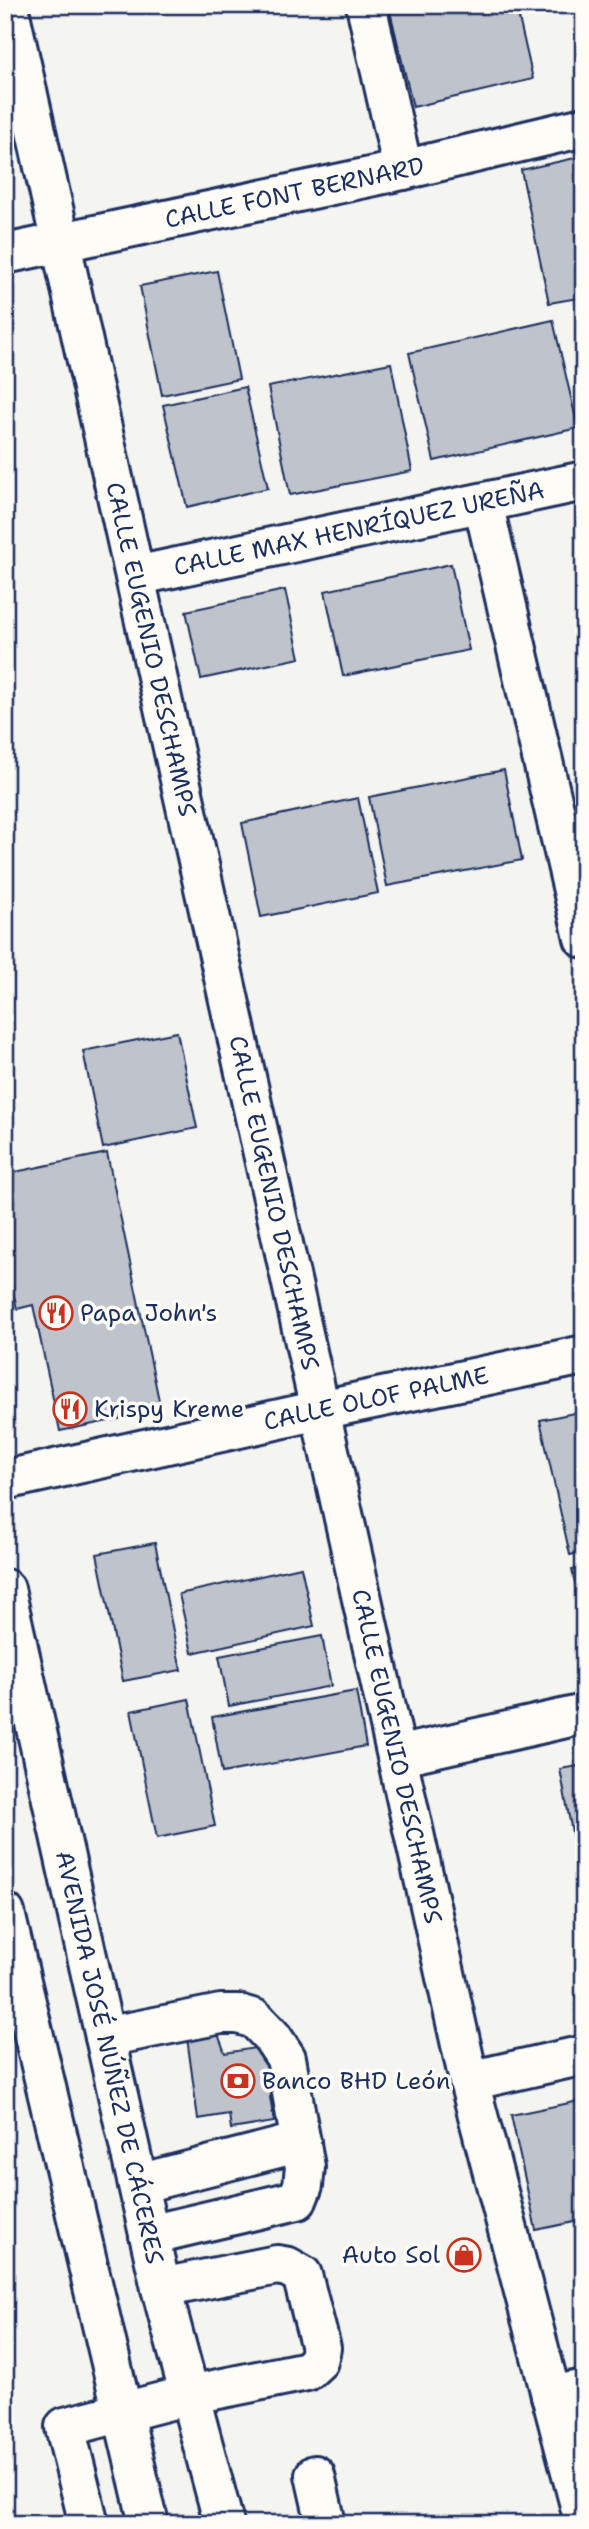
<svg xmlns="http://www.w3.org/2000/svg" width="589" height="2529" viewBox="0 0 589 2529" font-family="'Shantell Sans',sans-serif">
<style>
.building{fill:#bfc3cc;stroke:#1b2f5e;stroke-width:2}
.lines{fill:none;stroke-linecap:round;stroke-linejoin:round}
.minor-casing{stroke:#1b2f5e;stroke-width:44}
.major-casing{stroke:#1b2f5e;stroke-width:44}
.minor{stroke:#fdfcf7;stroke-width:38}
.major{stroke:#fdfcf7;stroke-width:38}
.labels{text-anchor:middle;stroke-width:7;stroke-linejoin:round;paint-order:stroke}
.street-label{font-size:24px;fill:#1b2f5e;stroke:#fdfcf7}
.poi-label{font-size:24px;fill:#1b2f5e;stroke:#fdfcf7;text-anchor:start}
</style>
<rect width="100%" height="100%" fill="#f4f4f1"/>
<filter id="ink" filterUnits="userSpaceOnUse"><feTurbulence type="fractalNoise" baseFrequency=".0143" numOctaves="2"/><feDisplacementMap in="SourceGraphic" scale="14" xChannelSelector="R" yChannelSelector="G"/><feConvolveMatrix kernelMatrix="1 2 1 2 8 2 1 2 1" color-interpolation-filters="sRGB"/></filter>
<g filter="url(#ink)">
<!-- building -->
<path class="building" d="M416,5H516L533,79L413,107L390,11Z
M584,156V297L549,303L521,170Z
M217,271L239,379L162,395L140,286Z
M553,320L578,428L434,461L409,353Z
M391,363L412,471L290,495L268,387Z
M245,387L268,488L187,507L163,405Z
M451,564L469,650L343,676L325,591Z
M285,590L300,658L201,679L186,611Z
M504,770L522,860L387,886L369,797Z
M358,798L378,893L261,917L242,823Z
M177,1032L197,1128L103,1148L83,1051Z
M107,1153L161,1410L60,1431L33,1305L17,1309L5,1252V1174Z
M584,1411V1552L570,1555L540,1420Z
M155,1543L181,1670L123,1681L97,1554Z
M301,1567L314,1626L192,1653L179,1594Z
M584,1568V1621L572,1570Z
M322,1636L331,1686L229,1706L219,1656Z
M356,1691L366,1746L222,1773L212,1717Z
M189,1699L215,1826L157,1838L131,1711Z
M584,1765V1879L581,1880L560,1769Z
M215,2026L225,2053L261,2047L283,2092L270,2097L274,2122L231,2129L229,2114L198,2119L186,2030Z
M584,2100V2220L536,2230L511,2115Z"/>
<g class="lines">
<defs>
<g id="minor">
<path id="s1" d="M8,5L469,2081L584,2521"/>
<path d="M366,5L403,170"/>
<path id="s2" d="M5,254L403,170L584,127"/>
<path d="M483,503L584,938"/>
<path id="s3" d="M135,576L584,481"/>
<path id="s4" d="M5,1480L320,1410L584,1355"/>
<path d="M397,1756L584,1714"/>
<path d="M105,2037L221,2014H238L255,2019L272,2037L286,2058L305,2167L303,2185L297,2200L149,2235"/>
<path d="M469,2081L584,2055"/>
<path d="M138,2184L301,2142"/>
<path d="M551,2396L584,2389"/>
<path d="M315,2475L326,2524"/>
<path d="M89,2524L65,2427L189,2395L307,2371L318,2361L321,2348L302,2275L288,2267L277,2265L161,2288"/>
</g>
<g id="major">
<path id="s5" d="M5,1589L161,2288L224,2524"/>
<path d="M5,1913L149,2524"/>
</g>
</defs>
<!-- minor casing -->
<use href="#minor" class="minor-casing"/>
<!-- major casing -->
<use href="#major" class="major-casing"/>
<!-- minor -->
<use href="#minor" class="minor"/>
<!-- major -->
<use href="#major" class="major"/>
</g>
</g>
<!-- icons -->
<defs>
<symbol id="restaurant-ring" viewBox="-11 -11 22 22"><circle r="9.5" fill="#fdfcf7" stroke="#c8321e" stroke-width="1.5"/><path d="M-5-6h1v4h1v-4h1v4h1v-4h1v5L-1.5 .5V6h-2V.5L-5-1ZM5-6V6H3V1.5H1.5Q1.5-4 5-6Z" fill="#c8321e"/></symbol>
<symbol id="bank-ring" viewBox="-11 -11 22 22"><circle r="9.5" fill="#fdfcf7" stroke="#c8321e" stroke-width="1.5"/><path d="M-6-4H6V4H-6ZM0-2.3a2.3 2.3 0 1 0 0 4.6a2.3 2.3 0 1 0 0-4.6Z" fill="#c8321e"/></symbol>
<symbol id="shop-ring" viewBox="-11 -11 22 22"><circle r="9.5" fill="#fdfcf7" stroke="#c8321e" stroke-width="1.5"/><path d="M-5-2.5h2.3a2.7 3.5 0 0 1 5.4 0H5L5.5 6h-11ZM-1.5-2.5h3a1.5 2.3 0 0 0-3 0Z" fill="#c8321e"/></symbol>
</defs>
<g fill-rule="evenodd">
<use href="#restaurant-ring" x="37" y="1294" width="38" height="38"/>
<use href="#restaurant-ring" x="51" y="1390" width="38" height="38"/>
<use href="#bank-ring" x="219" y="2062" width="38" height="38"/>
<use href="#shop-ring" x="445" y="2236" width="38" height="38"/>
</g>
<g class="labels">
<!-- street labels -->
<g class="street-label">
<text dy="8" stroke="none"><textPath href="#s2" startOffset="296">CALLE FONT BERNARD</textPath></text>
<text dy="8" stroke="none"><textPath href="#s3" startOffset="229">CALLE MAX HENRÍQUEZ UREÑA</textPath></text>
<text dy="8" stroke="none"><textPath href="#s1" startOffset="660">CALLE EUGENIO DESCHAMPS</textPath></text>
<text dy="8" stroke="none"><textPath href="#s1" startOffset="1227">CALLE EUGENIO DESCHAMPS</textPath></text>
<text dy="8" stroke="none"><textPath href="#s4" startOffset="380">CALLE OLOF PALME</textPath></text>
<text dy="8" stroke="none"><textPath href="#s1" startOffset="1794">CALLE EUGENIO DESCHAMPS</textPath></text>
<text dy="8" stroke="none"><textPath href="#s5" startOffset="480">AVENIDA JOSÉ NÚÑEZ DE CÁCERES</textPath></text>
</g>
<!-- poi labels -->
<g class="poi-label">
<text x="80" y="1321">Papa John's</text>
<text x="94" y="1417">Krispy Kreme</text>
<text x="262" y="2089">Banco BHD León</text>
<text x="440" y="2263" text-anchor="end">Auto Sol</text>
</g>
</g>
<!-- margin -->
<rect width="589" height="2529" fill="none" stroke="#fdfcf7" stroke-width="28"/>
<rect x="14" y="14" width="561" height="2501" fill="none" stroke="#1b2f5e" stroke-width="2.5" filter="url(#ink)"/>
</svg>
